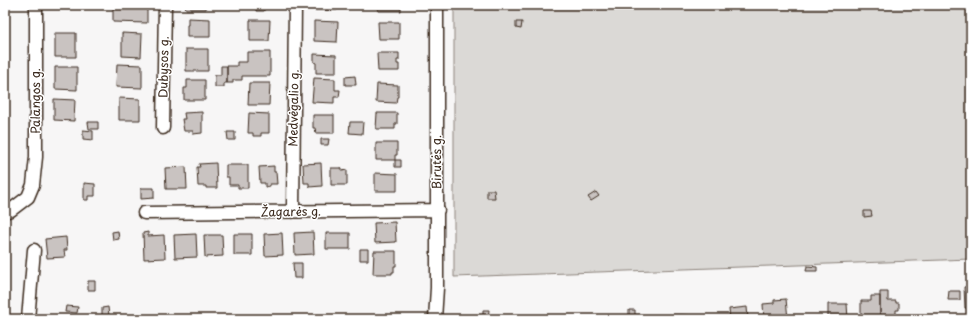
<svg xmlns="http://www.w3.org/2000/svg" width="976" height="324" viewBox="0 0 976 324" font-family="'Playpen Sans',sans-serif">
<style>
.green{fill:#dbd9d6;stroke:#8b827a}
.building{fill:#c9c3c1;stroke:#3b2a1e}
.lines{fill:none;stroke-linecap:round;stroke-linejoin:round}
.minor-casing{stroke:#3b2a1e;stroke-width:15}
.minor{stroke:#fff;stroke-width:12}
.labels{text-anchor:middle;stroke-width:3;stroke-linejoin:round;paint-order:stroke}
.street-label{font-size:12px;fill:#3b2a1e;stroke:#fff}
</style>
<rect width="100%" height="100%" fill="#f7f6f6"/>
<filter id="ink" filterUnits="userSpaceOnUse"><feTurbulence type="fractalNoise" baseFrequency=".025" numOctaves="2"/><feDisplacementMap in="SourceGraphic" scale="8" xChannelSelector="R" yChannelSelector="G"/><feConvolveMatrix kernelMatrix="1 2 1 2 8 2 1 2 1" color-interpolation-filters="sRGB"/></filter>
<g filter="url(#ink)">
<!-- green -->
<path class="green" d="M454,5H971V259L454,277Z"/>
<!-- building -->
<path class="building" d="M113,5H147V23L113,22Z
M185,5H206V9H186Z
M250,5H271V8H264V11H256V8H250Z
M314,5H337V10H315Z
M378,5H401V11H378Z
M188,18L210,19V37H187V25H188Z
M250,20H270L269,41H250Z
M314,21L338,22L337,42L314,41Z
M378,22H399V39H379Z
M516,22H522L521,29L516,28Z
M55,33H76V57H55Z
M122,33L142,34L141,57L122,56Z
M186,49H208V71H186Z
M247,52H270V76H242V80H233V83H227V66H237V62H247Z
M377,53H399V60H397V64H399V71H378Z
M314,54L336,55V73H316V63L314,62Z
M117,64L142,65V88L116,87Z
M221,66H227V83H224V87H215V75H221Z
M55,67H77V90L55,89Z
M355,76L356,85H345V77Z
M314,78L335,79V90H340L339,97H334V103L312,102Z
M187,80H205V100H184V88H187Z
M249,83H270L269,105H248Z
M377,84L398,85V97H397L396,103L376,102Z
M119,98L140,99V120H119Z
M54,99L75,100L74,121L54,120Z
M202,112V133L193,134V131H184L182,119H185L184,113Z
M249,113L269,114V133H261V136H253V133H248Z
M377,113H397V124H395V129H376Z
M313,115H334V133H316L315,128H313Z
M88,122H98V129H89Z
M350,122H363L362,134L349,133Z
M83,130L93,131V140L83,139Z
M227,132H235V140H228Z
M321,139H329L328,145H321Z
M376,143H397V155H395V160H376Z
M395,160H401V167H395Z
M216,163L217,188H206V186H198L197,167H200L199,164Z
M321,163L322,186L309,187V183H304L303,164Z
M226,165H248V188H238V185H229V177H226Z
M274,166V172H276L277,184H270V186L265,187V183H260L259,167Z
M186,167L187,189H166L165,168Z
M331,168H342V171L347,170V185H331Z
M375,173L397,174V191H375Z
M84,183L95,184V196H88V200H84Z
M141,188H154V198L141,199Z
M487,190H494L495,198H487Z
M596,192L599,196L591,201L588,197Z
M864,211H871L872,216L864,217Z
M395,222L396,242L375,243L374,223Z
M118,231L119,239L113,240L112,232Z
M148,232V236L164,235L165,258L144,259L143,233Z
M313,232L314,254L295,255L294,233Z
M282,233L283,255L265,256L264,234Z
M326,233H350V249H326Z
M196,234L197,257L175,258L174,235Z
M234,234H252V255H234Z
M204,235H222L223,256L205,257Z
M66,237L67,250H64L65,257L47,258L45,239Z
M360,249H368V260H360Z
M374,251H396V266H394V272H392V274H373Z
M293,263H302V278H294Z
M807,266L817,267V271H806Z
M88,281H95V290H88Z
M971,286V308H965L964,287Z
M949,291H960V300H948Z
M880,292H888V301H896V303H899V310H896V319H880Z
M871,296H880V319H861V301H871Z
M786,299L788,319H764L763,304L774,303V300Z
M828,304H847L848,319H828Z
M66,306L78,307L77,313L65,312Z
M108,307L109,316H102V308Z
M747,307L748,319H730L729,309Z
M483,310H489L488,319H483Z
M629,310H635V315H641V319H649H629Z
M673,315H681V319H663V317H673Z
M681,315L700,316L699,319H681Z"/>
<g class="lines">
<defs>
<path id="minor" d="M163,128L165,5
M5,212L11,210L28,197L33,185L36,157V5
M293,212L295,5
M144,213L438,210
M28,319L34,250
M435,319L437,288V5"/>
</defs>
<!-- minor casing -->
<use href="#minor" class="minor-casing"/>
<!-- minor -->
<use href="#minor" class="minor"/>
</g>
</g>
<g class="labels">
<!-- street labels -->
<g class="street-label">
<text transform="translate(164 67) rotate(-89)" y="4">Dubysos g.</text>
<text transform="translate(36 101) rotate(-90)" y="4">Palangos g.</text>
<text transform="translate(294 108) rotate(-89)" y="4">Medvėgalio g.</text>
<text transform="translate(437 162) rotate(-90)" y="4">Birutės g.</text>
<text transform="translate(291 212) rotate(-1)" y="4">Žagarės g.</text>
</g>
</g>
<!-- margin -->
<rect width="976" height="324" fill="none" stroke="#fff" stroke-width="20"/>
<rect x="10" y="10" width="956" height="304" fill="none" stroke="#3b2a1e" stroke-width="1.5" filter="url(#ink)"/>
</svg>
